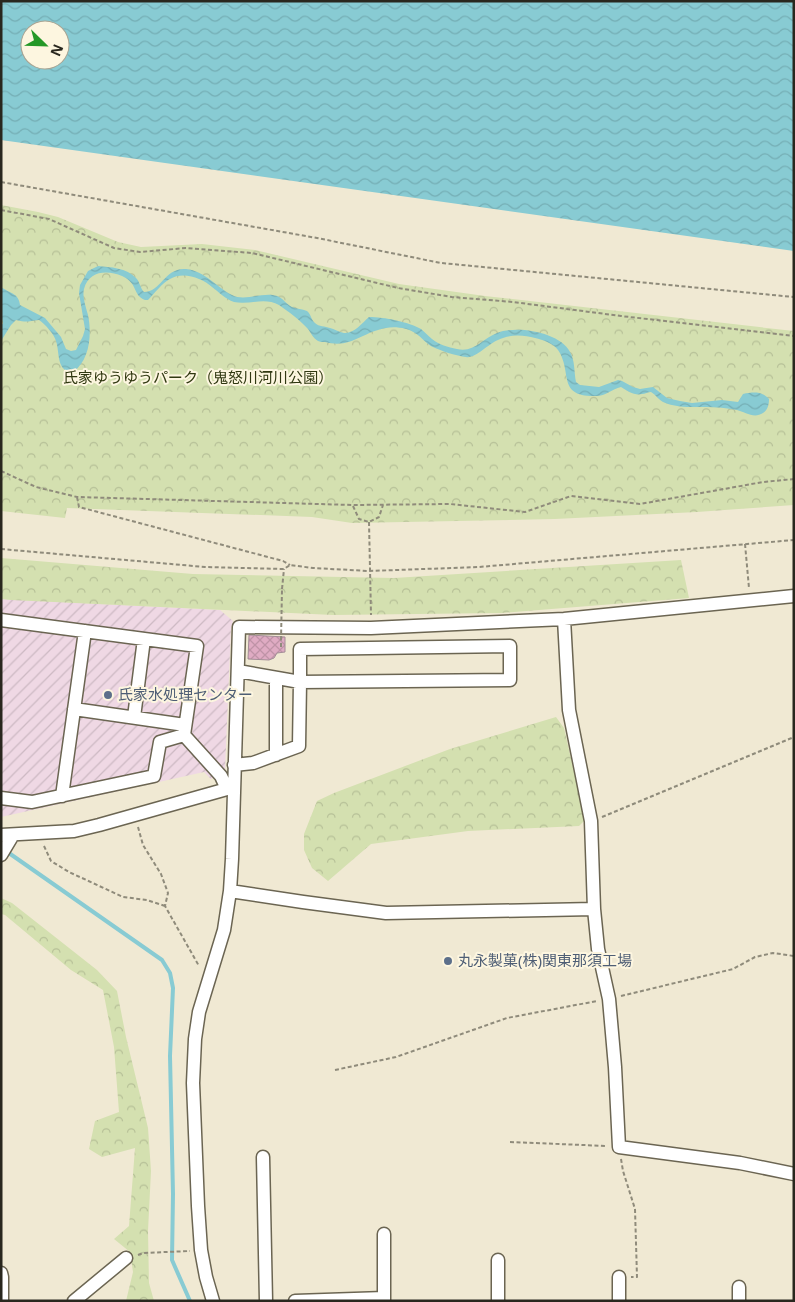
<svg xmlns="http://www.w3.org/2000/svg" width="795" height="1302" viewBox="0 0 795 1302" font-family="'Noto Sans','Noto Sans JP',sans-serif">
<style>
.industrial{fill:url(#industrial-furrows)}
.forest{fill:url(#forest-crowns)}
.water{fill:url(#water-waves);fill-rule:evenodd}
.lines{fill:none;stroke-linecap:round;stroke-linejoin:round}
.stream{stroke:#88cbd3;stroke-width:4}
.building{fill:url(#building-cross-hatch);stroke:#a38d97}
.minor-casing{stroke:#6b6552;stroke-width:15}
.path{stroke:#8f8b7b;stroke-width:2;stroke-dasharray:4 2.5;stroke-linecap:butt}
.minor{stroke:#fff;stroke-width:12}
.path-bridge{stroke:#8f8b7b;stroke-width:2;stroke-dasharray:4 2.5;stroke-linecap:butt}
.service-dot{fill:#5c6f8a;stroke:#fdf6e0;stroke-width:2}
.labels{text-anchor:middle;stroke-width:4;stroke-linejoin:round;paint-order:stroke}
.park-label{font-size:15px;fill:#303811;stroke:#fdf6e0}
.service-label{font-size:15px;fill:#4e5e75;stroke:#fdf6e0;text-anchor:start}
</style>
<defs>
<pattern id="industrial-furrows" width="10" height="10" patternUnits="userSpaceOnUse" patternTransform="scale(1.25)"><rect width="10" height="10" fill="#efd8e4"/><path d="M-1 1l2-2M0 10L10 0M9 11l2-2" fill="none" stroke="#cdb9c3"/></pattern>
<pattern id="forest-crowns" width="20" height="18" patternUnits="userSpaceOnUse" patternTransform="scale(1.25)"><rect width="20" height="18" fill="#d4e0b0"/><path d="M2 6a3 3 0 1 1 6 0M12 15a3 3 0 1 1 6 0" fill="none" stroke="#b6c097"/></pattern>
<pattern id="water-waves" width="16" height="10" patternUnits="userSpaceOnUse" patternTransform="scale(1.25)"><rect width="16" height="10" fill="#88cbd3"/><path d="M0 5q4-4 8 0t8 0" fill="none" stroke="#75aeb5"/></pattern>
<pattern id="building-cross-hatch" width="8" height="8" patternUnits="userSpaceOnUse" patternTransform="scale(1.25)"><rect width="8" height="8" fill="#dfabc3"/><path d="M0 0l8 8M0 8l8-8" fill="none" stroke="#bf93a7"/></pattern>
</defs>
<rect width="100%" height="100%" fill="#f0e9d3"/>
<!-- industrial -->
<path class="industrial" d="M1,599L220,610L233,621L231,628L225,769L211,779L204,772L1,817Z"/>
<!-- forest -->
<path class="forest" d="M1,205L38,212L58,217L118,242L141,247L202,244L255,250L399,284L485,296L794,331V505L697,512L555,519L352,523L312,517L67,508L65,518L1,511Z
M1,558L193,574L394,578L681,560L689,598L501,613L333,615L11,600L1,599Z
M556,717L564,728L585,820L579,826L468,831L371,844L328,881L312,868L304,850V834L317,801L334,793L450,749Z
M1,898L12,903L97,970L117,991L126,1037L148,1128L151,1171L148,1231L149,1283L154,1301H126L133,1272L130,1252L114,1239L129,1226L135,1148L102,1157L89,1149L95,1121L119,1112L114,1047L103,990L71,970L5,915L1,914Z"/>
<!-- water -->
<path class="water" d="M1,1H794V251L1,140ZM30,30H60V60H30Z
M98,266C110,267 127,268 136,278C140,282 140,288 144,292C161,292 165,267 186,269C205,271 216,287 232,295C245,302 264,291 277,296C283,298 286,304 292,307C297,309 302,309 307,311C311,314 311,320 315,323C319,327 325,326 330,328C334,329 339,332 344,333C354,334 362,323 369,317C384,317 409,322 421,329C425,332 428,336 432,339C439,345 448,347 457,349C474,353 482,339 497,333C516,325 560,332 570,352C575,360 574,372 576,382L580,385L599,387L618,380L622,381L633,387L640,389L653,387L667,398L680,401L692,403L722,400L738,402L743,394C753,392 762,391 769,399C769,404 768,410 763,413C754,419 745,412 737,410C727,408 716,407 706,407C692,407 676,408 663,402C659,400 656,395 651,392C648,392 645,394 642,394C635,396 627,391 621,387C612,389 606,396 596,396C556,397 573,372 558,350C553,343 543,340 535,338C524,335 509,334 498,340C488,344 475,359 466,357C457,356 441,351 433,347C426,344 422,337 415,333C408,328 395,326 386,328C362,332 351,349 325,342C322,342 320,342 318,341C313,338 311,333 308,329C300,320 289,312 279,305C265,297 249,305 234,302C225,299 219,292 212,287C202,278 183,271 170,279C162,283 155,293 148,300H145C132,295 139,284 122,276C108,270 89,270 84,289C82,297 86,307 88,315C92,334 90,360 73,372C56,372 60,353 56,341C54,334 45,324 39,320C28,321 28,323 16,320L11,325L1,341V326L3,323L1,315V287C9,293 19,293 20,305L45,318L61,337L66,349L71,351L76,350L83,336L85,329L79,293L80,285L88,271Z"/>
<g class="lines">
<!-- stream -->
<path class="stream" d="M6,851L162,960L170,973L173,988L170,1056L173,1194L172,1260L190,1301"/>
</g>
<!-- building -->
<path class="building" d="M249,635L285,637V652L277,653L274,658L269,660L248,659Z"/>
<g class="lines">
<defs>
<path id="minor" d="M564,619L569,710L591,821L594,909
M1,620L197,646L184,735L221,776L227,789
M74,709L185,725
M134,717L144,639
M276,755V678
M234,765L253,763L299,746L300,682L510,680V646L300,649V682L238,671
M62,796L85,631
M1,798L32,802L154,776L160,742L184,735
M1,835L74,831L99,825L227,789L234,788
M1,855L13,835
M230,891L303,902L386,913L594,909L598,949L609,999L615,1067L619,1147L740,1163L794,1174
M263,1157L266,1301
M384,1234V1301
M498,1260V1301
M1,1273L2,1277V1301
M739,1287V1301
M74,1301L126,1258
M213,1301L206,1277L201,1250L198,1206L193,1083L195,1039L199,1012L224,930L230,891L232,859L239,627L371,628L564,619L794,596
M295,1301L384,1298
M619,1301V1277"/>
</defs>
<!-- minor casing -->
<use href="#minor" class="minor-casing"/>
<!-- path -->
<path class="path" d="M1,182L317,238L441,263L794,297
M1,210L49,219L114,248L140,252L186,248L252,253L398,288L452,297L513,302L621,316L794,336
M1,471L36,487L77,497L353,505L450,504L525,512L571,496L640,504L763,482L794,479
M77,497L79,507L283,561L290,565
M353,506L359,519L369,522L379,517L383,505
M369,522L371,615
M745,544L749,588
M1,549L205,567L284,569L290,565L313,568L369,571L479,567L794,540
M282,589L284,569
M281,647V640
M602,817L794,737
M138,827L143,845L161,874L168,893L165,906L199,966
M44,846L51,861L69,872L123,897L147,900L165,906
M621,996L733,969L755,957L773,953L794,956
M335,1070L396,1057L507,1018L597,1001
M510,1142L607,1146
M621,1159L623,1171L635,1209L637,1277H631
M138,1255L143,1253L190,1251"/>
<!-- minor -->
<use href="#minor" class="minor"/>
<!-- path-bridge -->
<path class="path-bridge" d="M281,640L282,589"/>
</g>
<!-- markers -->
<g class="service-dot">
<circle cx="108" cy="695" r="5"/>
<circle cx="448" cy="961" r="5"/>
</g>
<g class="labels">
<!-- park labels -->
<g class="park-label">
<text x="198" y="383">氏家ゆうゆうパーク（鬼怒川河川公園）</text>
</g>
<!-- service labels -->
<g class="service-label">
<text x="118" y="700">氏家水処理センター</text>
<text x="458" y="966">丸永製菓(株)関東那須工場</text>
</g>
</g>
<!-- border -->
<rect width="795" height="1302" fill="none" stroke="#29271e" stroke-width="5"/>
<!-- north arrow -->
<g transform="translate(45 45) rotate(113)"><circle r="24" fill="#fdf6e0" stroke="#a8a392"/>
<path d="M0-4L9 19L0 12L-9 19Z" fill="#249827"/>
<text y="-8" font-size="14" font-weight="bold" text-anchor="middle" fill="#29271e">N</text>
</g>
</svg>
